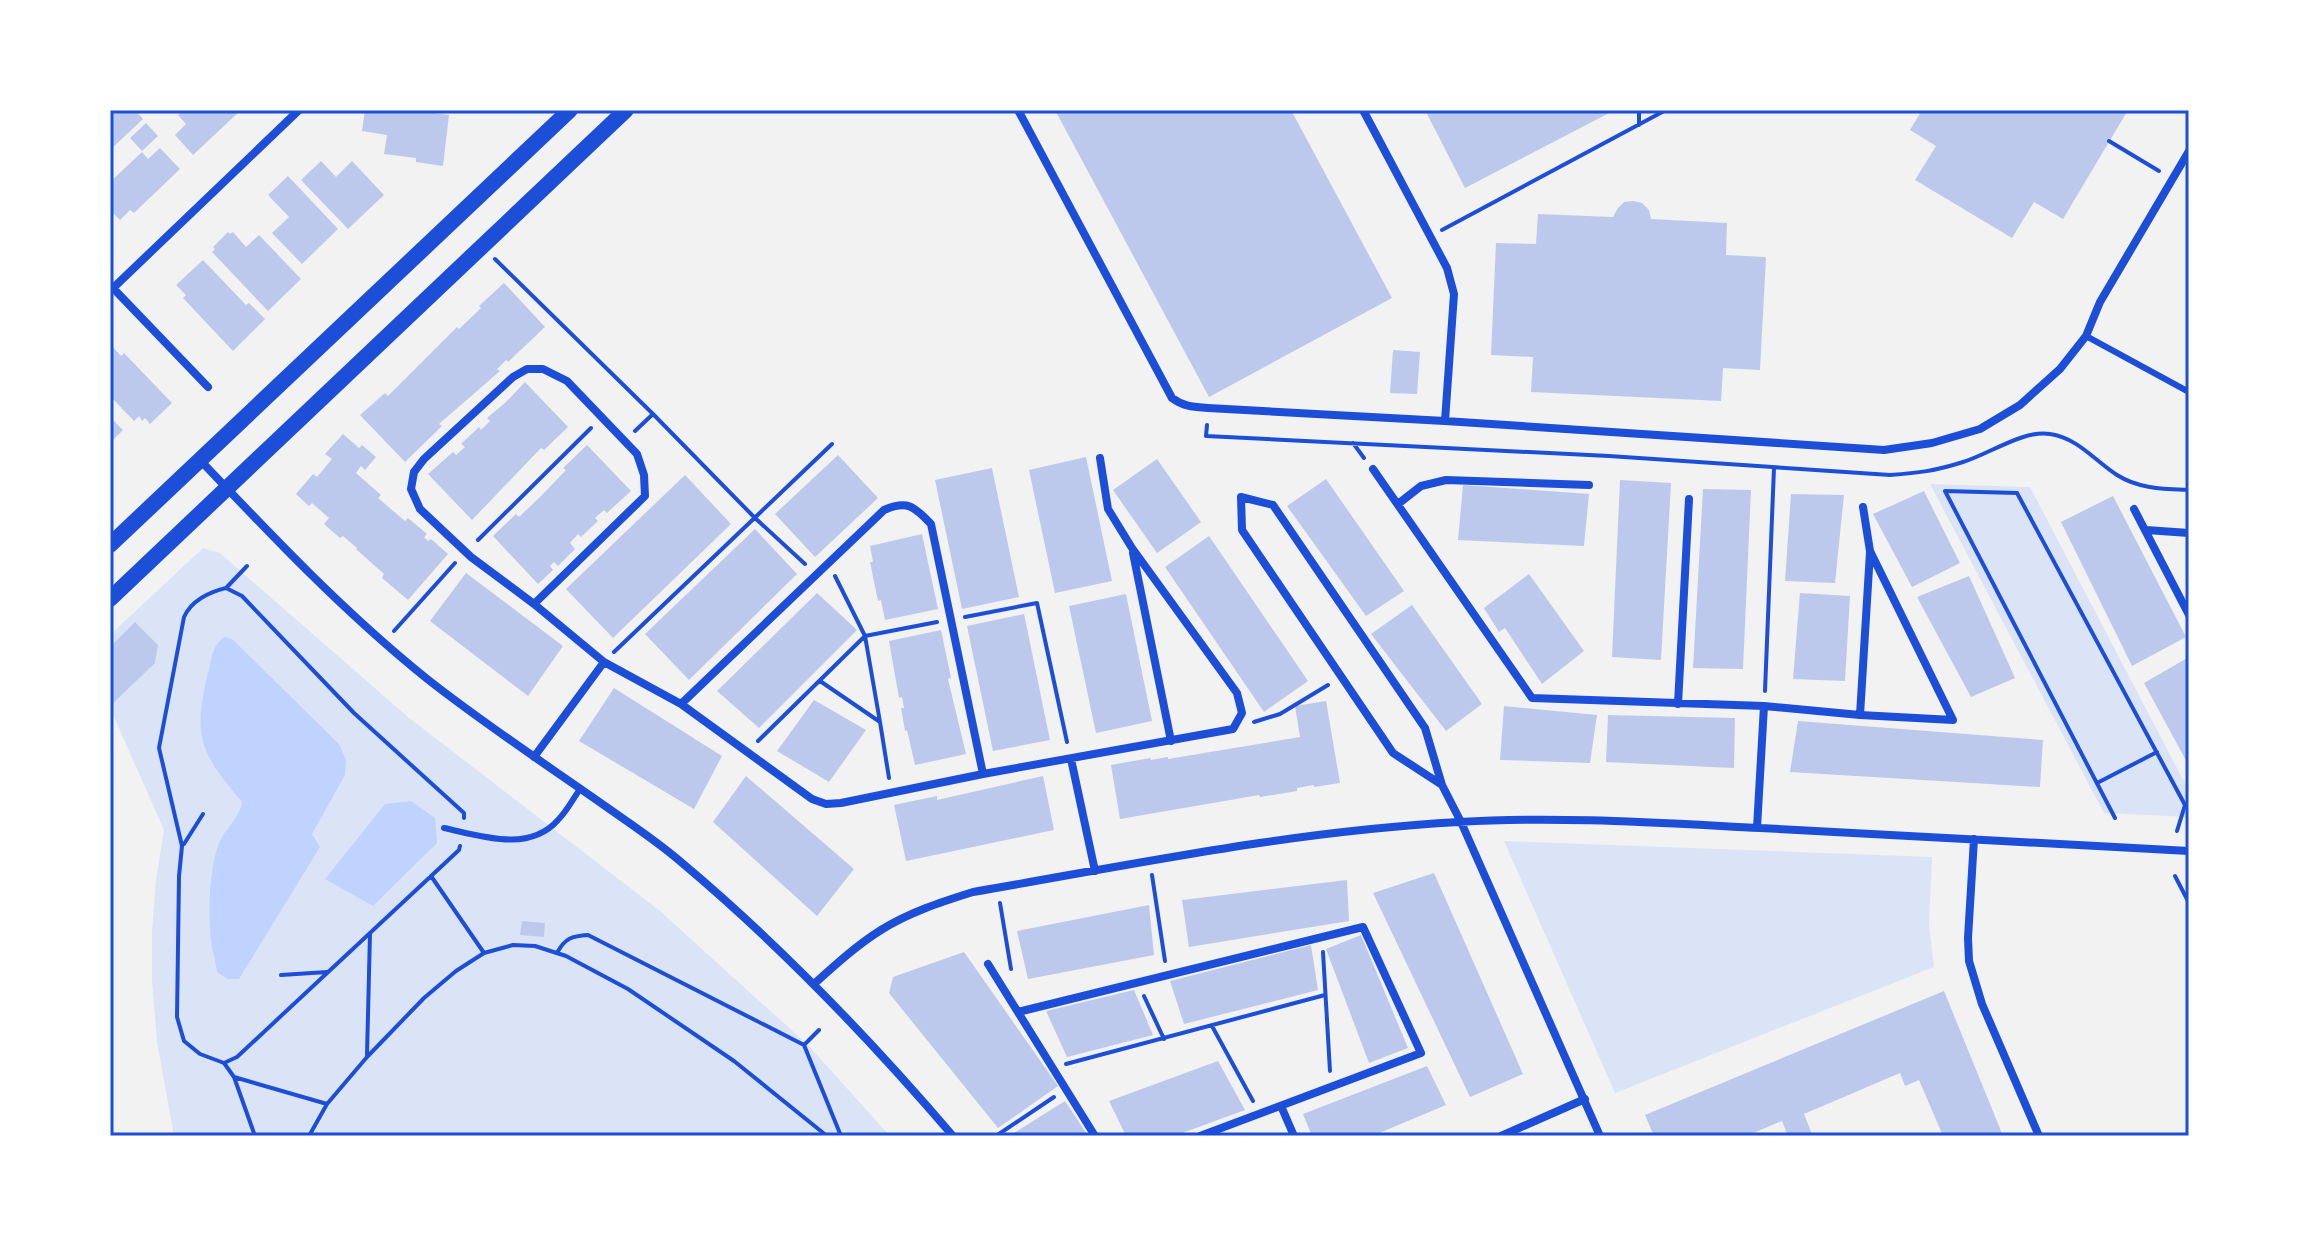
<svg xmlns="http://www.w3.org/2000/svg" width="2299" height="1246" viewBox="0 0 2299 1246" font-family="'Sofia Sans Condensed',sans-serif">
<style>
.green{fill:#dbe4f7}
.water{fill:#bfd3fe}
.building{fill:#bdc9ec}
.lines{fill:none;stroke-linecap:round;stroke-linejoin:round}
.path{stroke:#1d4ed8;stroke-width:4}
.service{stroke:#1d4ed8;stroke-width:6}
.minor{stroke:#1d4ed8;stroke-width:8}
.secondary{stroke:#1d4ed8;stroke-width:16}
.neatline{fill:none;stroke:#1d4ed8;stroke-width:3}
</style>
<rect width="100%" height="100%" fill="#f2f2f2"/>
<!-- green -->
<path class="green" d="M1930,484L2030,487L2189,791V817L2104,813Z
M203,548L220,553L408,717L660,911L808,1045L890,1136H174L157,1042L152,982V930L156,880L164,830L110,708V635Z
M1504,841L1932,857L1929,924L1934,967L1615,1093Z"/>
<!-- water -->
<path class="water" d="M225,637L232,639L339,744L346,760L345,775L312,834L320,847L239,979H227L217,972C216,961 212,951 211,941C208,913 209,873 218,846C223,830 239,820 242,802C199,751 192,736 209,669C212,656 213,644 225,637Z
M411,801L435,818L437,843L373,906L325,879L385,804Z"/>
<!-- building -->
<path class="building" d="M110,110L116,114L120,110H135L143,119L110,150Z
M184,110H241L193,155L175,135L186,124L178,115Z
M365,110H411L449,115L443,166L416,162V158L384,154L387,135L362,131Z
M1055,110H1291L1392,298L1209,397Z
M1425,110H1615L1465,188Z
M1922,110H2128L2063,219L2034,202L2012,238L1915,180L1936,146L1910,130Z
M146,123L158,136L142,151L130,138Z
M160,148L180,169L134,213L130,210L120,220L110,210V182L142,152L148,159Z
M321,161L336,177L352,161L384,195L348,229L301,180Z
M288,176L338,229L302,264L272,233L289,217L268,195Z
M1633,201L1642,203L1649,210L1651,219L1727,223L1726,255L1766,257L1760,370L1723,368L1721,401L1531,392L1533,357L1491,355L1496,243L1536,244L1538,214L1613,217L1618,208L1624,202Z
M228,232L230,234L233,232L246,247L259,235L301,279L268,311L212,252L215,249L213,247Z
M203,260L246,305L249,303L265,319L233,351L183,298L186,295L176,285Z
M504,283L545,327L508,362L506,360L497,369L500,371L439,424L442,426L405,462L360,415L385,393L388,396L457,327L459,329L481,308L479,306Z
M110,344L121,356L124,353L172,403L150,424L145,418L142,421L139,416L134,421L110,396Z
M1393,350L1420,352L1417,394L1390,393Z
M525,382L568,427L544,450L541,448L472,520L428,474L453,452L456,455L465,447L461,444L479,427L481,430L490,421L487,418L506,402Z
M110,417L123,430L110,443Z
M343,434L359,448L362,445L376,457L365,470L361,466L356,473L381,495L378,498L405,521L408,518L427,534L424,537L428,541L431,539L448,554L408,600L382,578L384,574L356,549L357,548L343,536L340,538L324,524L329,518L312,503L309,506L296,494L313,474L317,477L332,459L325,454Z
M587,445L631,491L607,513L604,510L595,518L598,521L581,537L578,534L570,543L575,549L558,566L554,562L550,566L553,570L538,584L493,536L516,514L519,517L541,496L566,470L563,468Z
M838,455L878,498L815,557L775,514Z
M1086,457L1112,581L1055,593L1029,470Z
M1157,459L1201,522L1157,553L1113,490Z
M992,468L1019,597L962,609L935,480Z
M685,475L731,524L613,638L566,589Z
M1326,479L1404,591L1366,616L1287,506Z
M1620,480L1671,483L1661,660L1612,657Z
M1463,485L1589,494L1584,546L1458,540Z
M1703,489L1751,490L1743,669L1693,668Z
M1924,491L1960,563L1912,587L1873,514Z
M1791,494L1844,495L1835,583L1785,581Z
M2113,496L2186,637L2132,666L2061,522Z
M755,529L797,574L689,680L645,634Z
M922,534L938,609L885,620L881,600L878,601L870,562H873L870,546Z
M1209,536L1308,681L1264,712L1165,567Z
M466,573L563,646L528,696L430,621Z
M1529,574L1584,651L1542,684L1505,628L1499,632L1484,608Z
M1969,576L2015,678L1971,697L1917,597Z
M817,593L857,630L759,728L717,691Z
M1800,593L1850,596L1845,681L1793,679Z
M1126,594L1152,721L1096,733L1069,606Z
M1412,605L1482,704L1446,731L1371,634Z
M1024,614L1050,740L993,751L967,626Z
M135,622L158,645L155,663L110,706V647Z
M941,630L951,678L948,679L966,754L915,765L907,730L905,731L901,708H904L902,697L899,698L889,641Z
M2189,657V766L2144,683Z
M614,688L722,756L694,809L579,741Z
M814,700L866,730L829,782L777,751Z
M1326,701L1340,783L1314,787V785L1297,788V791L1260,797L1259,795L1120,819L1111,765L1150,758L1151,760L1168,757V759L1300,737L1295,706Z
M1504,706L1597,715L1590,763L1500,760Z
M1608,715L1735,718L1734,768L1606,762Z
M1798,721L2043,740L2040,787L1790,772Z
M746,776L854,869L817,916L713,822Z
M1043,776L1054,830L906,861L894,805L937,796V800Z
M1434,873L1523,1074L1470,1097L1373,893Z
M1347,880L1349,921L1189,947L1182,900Z
M1149,905L1154,955L1028,979L1017,931Z
M522,921L545,923L544,937L520,935Z
M1361,935L1408,1048L1369,1063L1326,949Z
M1311,945L1318,990L1184,1024L1170,981Z
M964,952L1058,1086L998,1128L889,993L893,977Z
M1134,990L1153,1035L1067,1057L1046,1011Z
M1944,991L2003,1136H1943L1919,1080L1905,1086L1900,1073L1804,1114L1812,1134L1808,1136H1788L1782,1121L1746,1136H1654L1645,1115Z
M1218,1061L1245,1110L1174,1136H1126L1109,1101Z
M1427,1066L1446,1105L1372,1136H1312L1303,1114Z
M1065,1101L1088,1136H1009Z"/>
<g class="lines">
<!-- path -->
<path class="path" d="M1639,125V110
M2109,141L2159,171
M1442,230L1666,110
M495,259L653,414L754,517L805,564
M1207,425L1206,436L1609,456L1890,475C1918,473 1935,471 1963,462C1987,455 2025,429 2050,434C2078,438 2095,461 2117,475C2139,489 2164,489 2189,490
M635,431L653,414
M1353,443L1364,458
M478,540L591,428
M835,576L865,636L880,722
M227,587L247,566
M965,617L1037,603L1067,742
M394,631L455,563
M614,652L832,444
M820,681L880,722L889,778
M1765,691L1774,468
M1254,722L1280,714L1328,685
M758,741L865,636L937,622
M2099,782L2157,752
M2115,818L1945,491L2017,493L2185,805L2177,831
M184,844L203,814
M1152,875L1165,961
M431,876L484,953
M2175,876L2189,903
M1000,903L1011,969
M1323,952L1330,1071
M557,953C565,938 572,936 588,935L804,1045L841,1136
M281,975L327,972
M1144,996L1164,1039
M1212,1026L1253,1101
M804,1045L819,1030
M367,1055L370,933
M224,1063L237,1057L459,850L460,846
M1066,1064L1325,995
M234,1077L327,1104
M255,1136L234,1077L224,1063L200,1054L184,1041L177,1017L179,876L182,846L159,748L184,617C191,601 209,592 226,588L242,596L354,713L464,813V818
M309,1136L327,1104L367,1057L424,998L456,971L484,953L513,945L535,946L566,956L628,989L734,1061L827,1136
M996,1136L1054,1097"/>
<!-- service -->
<path class="service" d="M2086,336L2189,392
M444,828C481,836 529,853 558,820C567,811 573,799 580,789"/>
<!-- minor -->
<path class="minor" d="M1018,110L1172,398C1184,407 1194,407 1208,408L1445,421L1454,294L1447,268L1363,110
M111,286L208,387
M110,291L299,110
M1445,421L1884,450L1932,443L1980,429L2020,405L2060,369L2086,336L2100,302L2189,151
M200,460C272,536 344,612 426,678C484,724 547,765 608,808C632,825 658,842 681,862C780,945 869,1038 953,1136
M1373,469L1532,698L1764,706L1860,715L1953,720L1870,551L1863,507
M1398,504L1421,486L1446,480L1589,485
M2134,509L2189,615
M2146,530L2189,533
M1133,553L1171,741
M534,604L645,496L644,475L637,454L567,381L543,369H527L513,377L424,459L414,472L411,489L420,509L471,557L534,604L604,662L681,704L812,799L826,804L841,803L983,774L1233,729L1242,713L1237,693L1132,548L1108,509L1100,458
M681,704L884,510C907,500 914,506 931,524L983,774
M1678,704L1689,499
M1860,715L1870,552
M534,757L604,662
M1071,759L1095,871
M1442,785L1393,753L1242,530L1241,497L1273,505L1425,728L1442,785L1461,822L1600,1136
M1757,828L1764,706
M1974,839L1968,938L1969,961L1982,1004L2039,1136
M988,964L1095,1136
M814,984C835,965 857,945 881,930C910,912 941,902 973,892C1136,864 1293,831 1459,822C1559,816 1660,823 1760,828C1903,835 2046,844 2189,851
M1018,1012L1363,927L1421,1053L1200,1136
M1281,1106L1294,1136
M1501,1136L1585,1099"/>
<!-- secondary -->
<path class="secondary" d="M110,545L570,110
M110,599L626,110"/>
</g>
<!-- border -->
<rect width="2299" height="1246" fill="none" stroke="#ffffff" stroke-width="224"/>
<rect x="112" y="112" width="2075" height="1022" class="neatline"/>
</svg>
